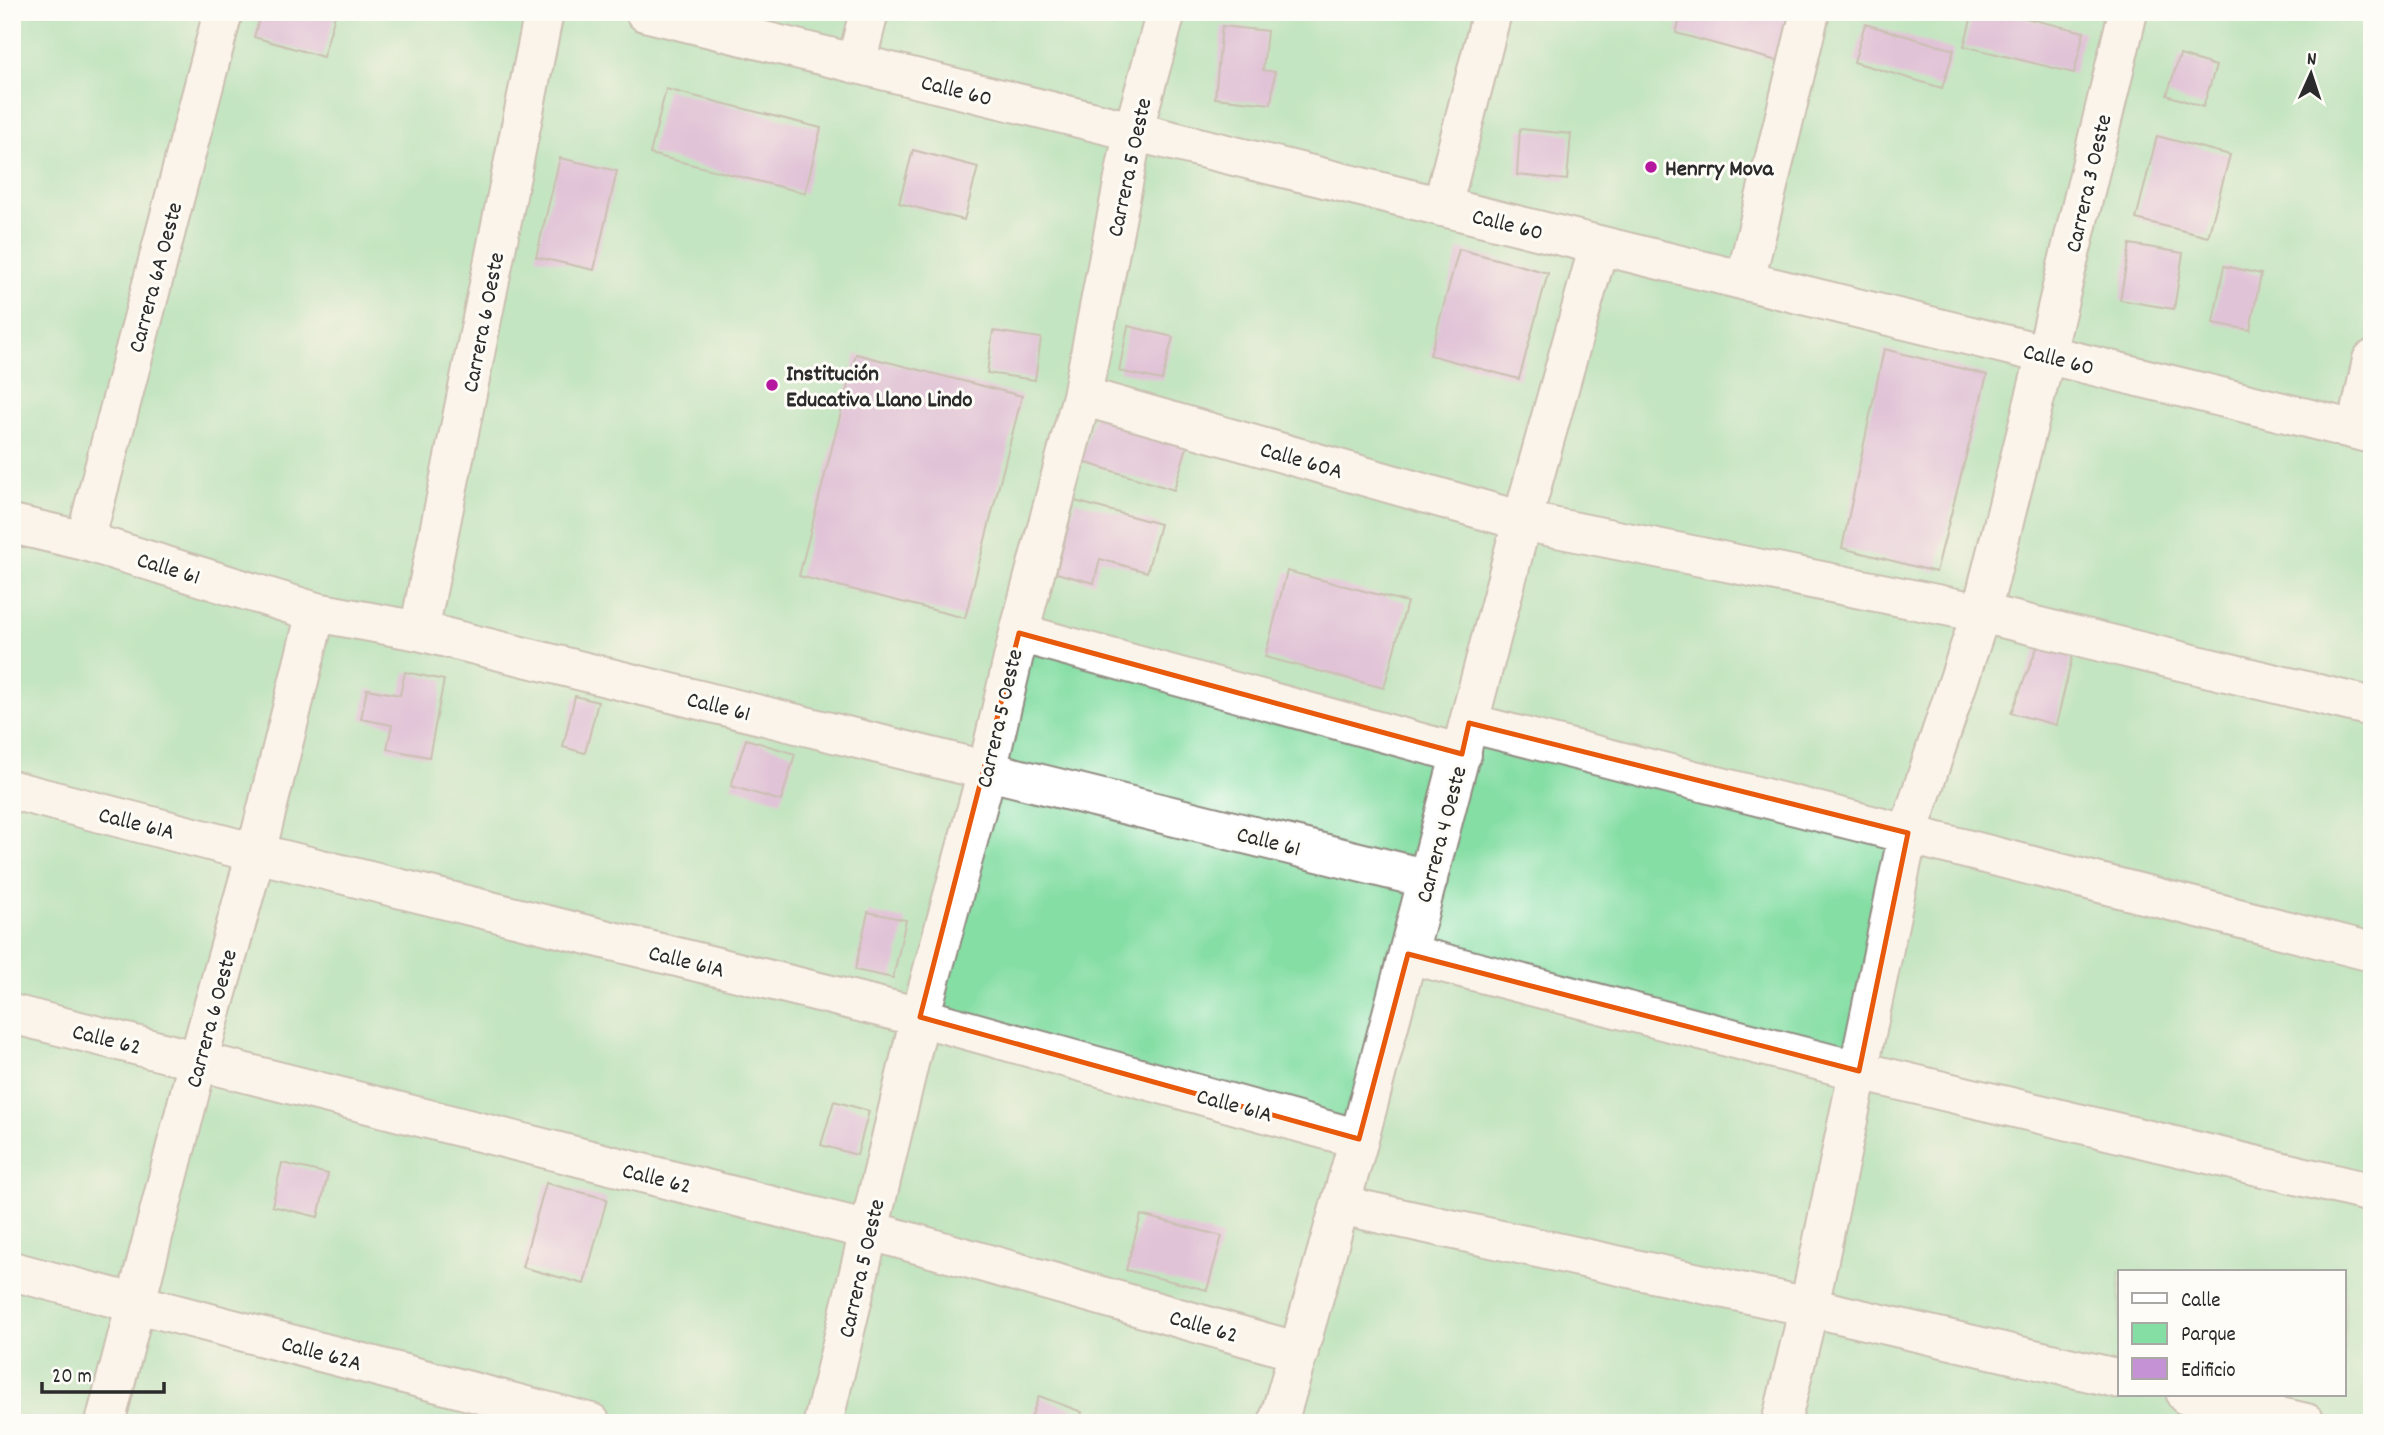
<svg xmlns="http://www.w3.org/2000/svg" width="2384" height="1435" viewBox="0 0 2384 1435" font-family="Dekko,sans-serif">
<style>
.green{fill:#85dea4;stroke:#588468;stroke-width:2;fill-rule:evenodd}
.building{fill:#c593d5}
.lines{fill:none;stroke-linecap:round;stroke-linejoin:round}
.minor-casing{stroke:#928b82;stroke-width:42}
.minor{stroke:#fff;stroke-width:38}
.marked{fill:none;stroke:#e8590c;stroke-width:5;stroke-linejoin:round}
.poi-dot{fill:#b5179e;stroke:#fdfcf7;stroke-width:2.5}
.labels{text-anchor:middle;stroke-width:6;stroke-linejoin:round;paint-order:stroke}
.street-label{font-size:23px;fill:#2b2b2b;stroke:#fdfcf7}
.poi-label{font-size:23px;font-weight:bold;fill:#2b2b2b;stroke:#fdfcf7;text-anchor:start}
</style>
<rect width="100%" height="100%" fill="#fdfcf7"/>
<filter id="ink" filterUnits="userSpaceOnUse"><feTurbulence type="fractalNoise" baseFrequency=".0143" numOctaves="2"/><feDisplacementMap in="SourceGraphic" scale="14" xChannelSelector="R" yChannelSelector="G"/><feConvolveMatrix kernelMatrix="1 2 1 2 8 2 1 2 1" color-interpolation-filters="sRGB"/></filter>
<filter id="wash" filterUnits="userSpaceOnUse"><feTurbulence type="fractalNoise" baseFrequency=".00686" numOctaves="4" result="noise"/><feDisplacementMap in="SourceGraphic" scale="28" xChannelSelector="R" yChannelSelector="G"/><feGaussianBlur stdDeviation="1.57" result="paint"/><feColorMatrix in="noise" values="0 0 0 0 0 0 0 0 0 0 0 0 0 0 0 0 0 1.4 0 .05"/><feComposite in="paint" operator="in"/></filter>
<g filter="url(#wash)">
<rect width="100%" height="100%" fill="#f8ebd9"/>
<!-- green -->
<path class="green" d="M12,12H2372V1423H12ZM2120,1272H2344V1395H2120Z"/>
<g id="blocks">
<!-- building -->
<path class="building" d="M261,12H336L323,57L254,37Z
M966,12H992L991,19Z
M1682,12H1776L1793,17L1781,62L1676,33Z
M1973,12H2000L2084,32L2074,73L1964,46Z
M1865,24L1954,50L1942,88L1854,62Z
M1222,26L1267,31L1263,70L1275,72L1271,104L1215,98Z
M2180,55L2216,66L2203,107L2167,95Z
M666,89L821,128L805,193L650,154Z
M1520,129L1571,134L1567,180L1517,175Z
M2157,136L2230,155L2208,237L2136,219Z
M913,150L978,167L964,220L899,203Z
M560,158L617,171L594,270L536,257Z
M2130,244L2183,253L2174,309L2120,300Z
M1459,249L1548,273L1519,379L1430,355Z
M2224,266L2261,274L2250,330L2213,323Z
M1128,326L1173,337L1162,380L1119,371Z
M993,331L1041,338L1035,380L987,373Z
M1884,349L1987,375L1936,572L1842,548Z
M856,354L1022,396L965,618L799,576Z
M1096,409L1190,437L1174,490L1080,461Z
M1075,501L1160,524L1147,572L1100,559L1094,583L1056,573Z
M1287,571L1407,602L1384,688L1265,657Z
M2039,643L2074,650L2056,725L2011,713Z
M405,672L444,680L429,757L387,749L392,725L361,719L367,689L400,695Z
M575,696L598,702L585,753L563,747Z
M746,739L795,754L781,801L731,786Z
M868,912L906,920L893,978L855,970Z
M834,1101L869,1111L857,1155L821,1145Z
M282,1163L328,1174L318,1217L272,1206Z
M546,1183L607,1199L584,1284L522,1267Z
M1141,1215L1222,1236L1207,1290L1126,1270Z
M1039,1396L1082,1412L1079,1423H1029Z"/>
</g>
</g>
<g filter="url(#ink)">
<use href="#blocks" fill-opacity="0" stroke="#928b82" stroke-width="2"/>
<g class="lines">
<defs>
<path id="minor" d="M645,12L2372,434
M856,64L869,12
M1442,207L1492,12
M1745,281L1810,12
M1082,396L1522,521L1981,613L2372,707
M2357,430L2372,360
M12,524L85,541L316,612L419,631L1428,879
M85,541L223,12
M419,631L544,12
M1019,633L1462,754
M1469,723L2372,952
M12,790L256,853L920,1017L1359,1139
M1408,954L1859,1071L2372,1193
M12,1014L868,1230L1299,1352
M1340,1205L1809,1307L2120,1379
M12,1271L591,1423
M2186,1395L2306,1423
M105,1423L198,1061L256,853L316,612
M823,1423L920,1017L987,771L1019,633L1082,396L1133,132L1166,12
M1278,1423L1359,1139L1522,521L1599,245
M1781,1423L1809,1307L1908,833L1981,613L2046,354L2128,12"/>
</defs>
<!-- minor casing -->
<use href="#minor" class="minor-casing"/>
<!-- minor -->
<use href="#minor" class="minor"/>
</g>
</g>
<!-- marked area -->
<path d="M0 0H2384V1435H0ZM1019,633L1462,754L1469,723L1908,833L1859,1071L1408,954L1359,1139L920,1017Z" fill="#f8ebd9" fill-opacity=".55" fill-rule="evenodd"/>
<path class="marked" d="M1019,633L1462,754L1469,723L1908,833L1859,1071L1408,954L1359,1139L920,1017Z"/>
<!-- markers -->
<g class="poi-dot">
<circle cx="1651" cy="167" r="7"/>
<circle cx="772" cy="385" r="7"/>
</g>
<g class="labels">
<!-- street labels -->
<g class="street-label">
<text transform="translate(957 89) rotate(14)" y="8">Calle 60</text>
<text transform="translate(1128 167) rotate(-78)" y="8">Carrera 5 Oeste</text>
<text transform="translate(2087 183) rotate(-77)" y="8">Carrera 3 Oeste</text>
<text transform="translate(1508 223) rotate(14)" y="8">Calle 60</text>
<text transform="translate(154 277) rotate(-75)" y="8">Carrera 6A Oeste</text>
<text transform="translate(482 322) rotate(-79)" y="8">Carrera 6 Oeste</text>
<text transform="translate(2059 358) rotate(14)" y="8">Calle 60</text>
<text transform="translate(1302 459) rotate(16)" y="8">Calle 60A</text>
<text transform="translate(169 567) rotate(17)" y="8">Calle 61</text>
<text transform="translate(719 705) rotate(14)" y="8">Calle 61</text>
<text transform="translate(998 718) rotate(-77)" y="8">Carrera 5 Oeste</text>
<text transform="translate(137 822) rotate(14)" y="8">Calle 61A</text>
<text transform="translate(1440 834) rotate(-75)" y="8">Carrera 4 Oeste</text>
<text transform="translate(1269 840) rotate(14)" y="8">Calle 61</text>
<text transform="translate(687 960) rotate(14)" y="8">Calle 61A</text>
<text transform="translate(210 1018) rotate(-75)" y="8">Carrera 6 Oeste</text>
<text transform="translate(107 1038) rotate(14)" y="8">Calle 62</text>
<text transform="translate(1235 1104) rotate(15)" y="8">Calle 61A</text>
<text transform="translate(657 1177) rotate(14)" y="8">Calle 62</text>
<text transform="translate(860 1268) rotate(-77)" y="8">Carrera 5 Oeste</text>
<text transform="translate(1204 1325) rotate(16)" y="8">Calle 62</text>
<text transform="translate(322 1352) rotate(15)" y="8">Calle 62A</text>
</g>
<!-- poi labels -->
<g class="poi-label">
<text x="1665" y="175">Henrry Mova</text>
<text x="786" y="380">Institución<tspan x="786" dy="26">Educativa Llano Lindo</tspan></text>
</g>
</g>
<!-- margin -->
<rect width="2384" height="1435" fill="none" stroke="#fdfcf7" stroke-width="42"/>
<!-- legend -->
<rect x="2118" y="1270" width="228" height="126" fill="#fdfcf7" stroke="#a9a8a5" stroke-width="2"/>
<rect x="2132" y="1293" width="35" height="10" fill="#ffffff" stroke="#a9a8a5" stroke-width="2"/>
<text x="2181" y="1306" font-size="21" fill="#2b2b2b">Calle</text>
<rect x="2132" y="1323" width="35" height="21" fill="#85dea4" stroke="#a9a8a5" stroke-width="2"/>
<text x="2181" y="1340" font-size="21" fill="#2b2b2b">Parque</text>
<rect x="2132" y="1358" width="35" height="21" fill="#c593d5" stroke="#a9a8a5" stroke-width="2"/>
<text x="2181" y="1376" font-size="21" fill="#2b2b2b">Edificio</text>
<!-- north arrow -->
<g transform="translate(2311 74) rotate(3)" stroke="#fdfcf7" stroke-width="5" paint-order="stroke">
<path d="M0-5L12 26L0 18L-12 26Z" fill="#2b2b2b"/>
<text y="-10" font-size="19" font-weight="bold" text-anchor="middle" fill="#2b2b2b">N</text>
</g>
<!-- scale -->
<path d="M42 1382v10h122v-10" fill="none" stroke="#2b2b2b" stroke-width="3.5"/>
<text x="52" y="1382" font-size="21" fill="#2b2b2b" stroke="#fdfcf7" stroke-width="5" paint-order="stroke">20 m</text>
</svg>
